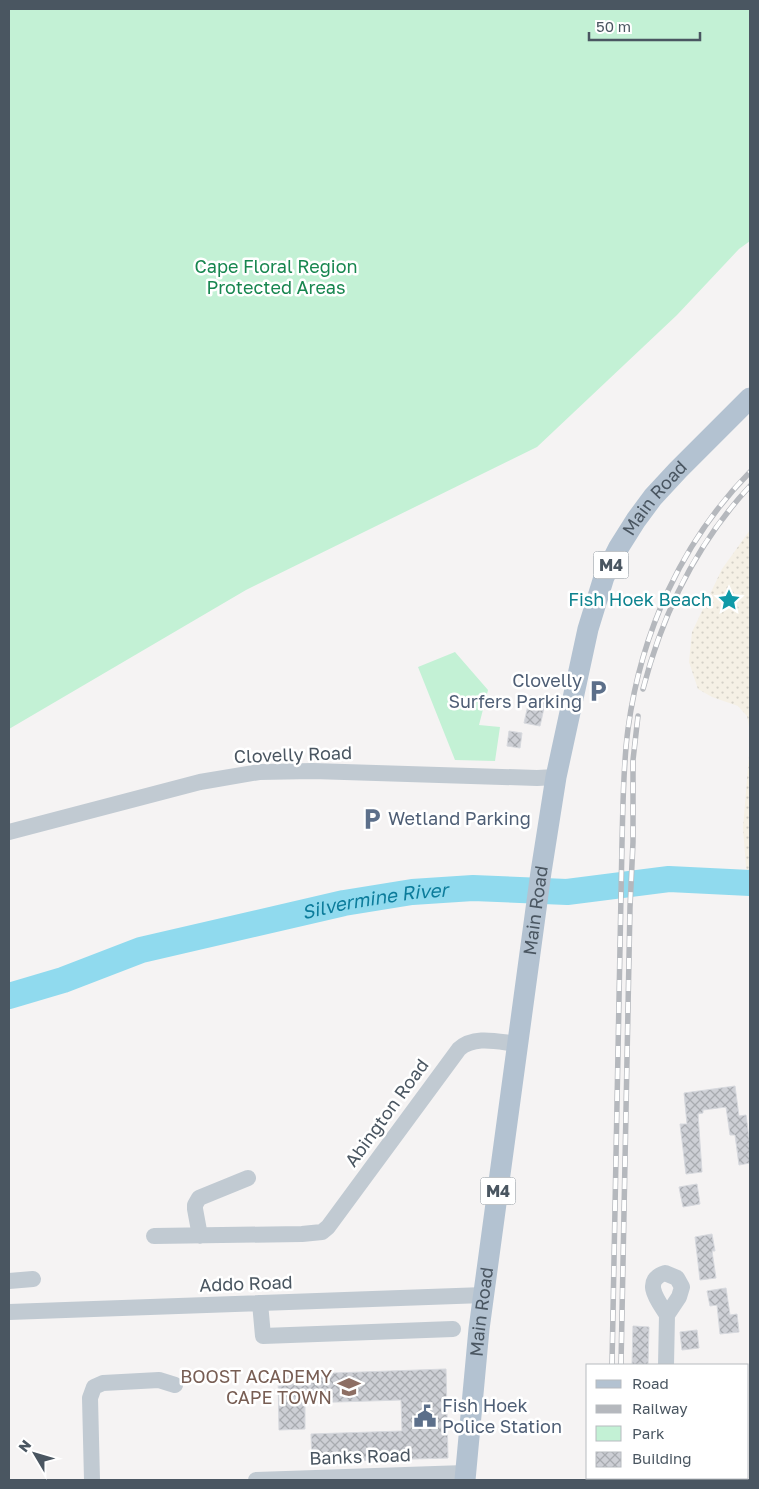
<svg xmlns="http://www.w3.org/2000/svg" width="759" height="1489" viewBox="0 0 759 1489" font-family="'Golos Text',sans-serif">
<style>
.sand{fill:url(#sand-dots)}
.park{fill:#c3f1d5}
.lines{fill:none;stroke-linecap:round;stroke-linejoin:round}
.river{stroke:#90daee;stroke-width:26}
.building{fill:url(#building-cross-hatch);stroke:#d7d9de}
.minor{stroke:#c1cad2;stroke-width:16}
.major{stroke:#b3c2d1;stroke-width:21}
.rail-casing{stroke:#b5b8bd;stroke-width:5.5}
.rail{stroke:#fff;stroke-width:4;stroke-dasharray:11;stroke-linecap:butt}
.labels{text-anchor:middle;stroke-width:5;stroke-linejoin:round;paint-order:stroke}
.shield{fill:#fff;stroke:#808990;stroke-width:1}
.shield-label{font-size:16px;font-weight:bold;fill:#4a5661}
.park-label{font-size:18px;fill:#17864f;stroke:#fff}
.street-label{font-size:18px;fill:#4a5661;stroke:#fff}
.culture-label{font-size:18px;fill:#0d838f;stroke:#fff;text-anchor:end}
.service-label{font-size:18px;fill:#4e5e75;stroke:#fff;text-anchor:start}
.education-label{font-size:18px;fill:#785e54;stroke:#fff;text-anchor:end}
.water-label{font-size:19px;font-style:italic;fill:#0c7c9b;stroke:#fff}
</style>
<defs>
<pattern id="sand-dots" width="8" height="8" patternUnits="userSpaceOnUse" patternTransform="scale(1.25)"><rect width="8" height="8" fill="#f5f0e5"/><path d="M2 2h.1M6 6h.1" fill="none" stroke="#d4d0c7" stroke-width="1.8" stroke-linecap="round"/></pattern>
<pattern id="building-cross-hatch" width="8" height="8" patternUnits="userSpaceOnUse" patternTransform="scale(1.25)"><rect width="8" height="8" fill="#cdcfd5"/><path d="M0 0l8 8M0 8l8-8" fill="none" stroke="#a8abb0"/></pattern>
</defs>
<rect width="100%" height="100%" fill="#f5f3f3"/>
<!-- sand -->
<path class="sand" d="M750,530V732L747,716L738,706L712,697L698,689L689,662L692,632L722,569Z
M750,743V900L746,867L743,828Z"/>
<!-- park -->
<path class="park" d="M9,9H750V241L739,249L677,315L537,447L246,590L9,729Z
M455,652L488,690L479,725L500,727L495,761L455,760L418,667Z"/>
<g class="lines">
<!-- river -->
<path class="river" id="s1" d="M9,996L63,980L141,950L344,903L412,892L473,888L567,892L669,879L750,883"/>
</g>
<!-- building -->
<path class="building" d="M530,696L546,699L540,726L524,723Z
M509,731L522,733L520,748L507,746Z
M735,1086L739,1116L746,1115L750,1145V1163L739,1165L735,1135H730L726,1107L703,1110V1113L698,1114L702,1172L686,1174L680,1124H687L684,1093Z
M697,1184L700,1204L683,1207L679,1187Z
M712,1234L715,1251H712L716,1278L700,1280L695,1237Z
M726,1288L730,1315L737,1314L739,1332L720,1334L717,1305L710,1306L707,1291Z
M633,1326L649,1327L648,1365H632Z
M697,1330L699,1348L682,1350L680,1332Z
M446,1369L448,1458L312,1462L311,1434L402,1431L401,1400L305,1403V1429L279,1430L278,1375Z"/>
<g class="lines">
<!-- minor -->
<path class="minor" d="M9,832L200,782L259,772L313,771L537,778L556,777
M154,1236L302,1234L322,1232L328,1227L459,1049C475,1035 498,1042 518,1044
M200,1236L195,1209V1205L199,1198L248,1178
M9,1281L33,1279
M260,1303L263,1336L453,1329
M9,1312L484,1295
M666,1365L667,1315L679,1297L682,1287L677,1278L665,1273C641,1281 659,1302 667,1315
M92,1480L90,1398L94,1387L103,1383L159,1380L175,1385
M256,1480L465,1473
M664,1480V1478"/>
<!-- major -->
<path class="major" id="s2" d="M465,1480L479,1329L541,872L556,777L588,629L604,577L619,547L636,520L653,497L678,470L750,398"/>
<defs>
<path id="rail" d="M643,689C663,612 696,544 750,486
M612,1365L622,843C623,805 623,766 628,729C641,632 682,541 750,472
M621,1365L630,907L633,842V760L638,716
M610,1480V1478
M619,1480V1478"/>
</defs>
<!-- rail casing -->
<use href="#rail" class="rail-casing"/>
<!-- rail -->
<use href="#rail" class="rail"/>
</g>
<!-- icons -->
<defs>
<symbol id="sight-bare" viewBox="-9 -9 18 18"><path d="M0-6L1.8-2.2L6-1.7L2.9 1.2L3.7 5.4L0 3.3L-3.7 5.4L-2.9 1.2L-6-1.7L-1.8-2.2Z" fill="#0f9aa8" stroke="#fff" stroke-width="2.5" paint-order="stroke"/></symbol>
<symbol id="parking-bare" viewBox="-9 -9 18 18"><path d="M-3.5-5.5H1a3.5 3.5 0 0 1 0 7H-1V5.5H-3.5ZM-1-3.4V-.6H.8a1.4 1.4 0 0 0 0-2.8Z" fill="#5c6f8a" stroke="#fff" stroke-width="2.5" paint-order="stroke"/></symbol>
<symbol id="school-bare" viewBox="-9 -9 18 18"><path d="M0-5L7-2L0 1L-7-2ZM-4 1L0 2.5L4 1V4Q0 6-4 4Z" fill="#8d6e63" stroke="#fff" stroke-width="2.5" paint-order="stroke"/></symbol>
<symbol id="civic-bare" viewBox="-9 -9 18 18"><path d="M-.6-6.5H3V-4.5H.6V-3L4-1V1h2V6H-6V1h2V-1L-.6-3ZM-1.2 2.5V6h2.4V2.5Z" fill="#5c6f8a" stroke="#fff" stroke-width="2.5" paint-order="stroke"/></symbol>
</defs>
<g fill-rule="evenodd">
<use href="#sight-bare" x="713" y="584" width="32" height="32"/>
<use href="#parking-bare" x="582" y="675" width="32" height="32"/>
<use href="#parking-bare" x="356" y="803" width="32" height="32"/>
<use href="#school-bare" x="333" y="1371" width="32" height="32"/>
<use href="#civic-bare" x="409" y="1400" width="32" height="32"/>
</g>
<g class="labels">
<!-- shield labels -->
<g class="shield">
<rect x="593.5" y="551.5" width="35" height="27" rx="4"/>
<rect x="480.5" y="1177.5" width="35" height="27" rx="4"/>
</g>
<g class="shield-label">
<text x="611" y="571">M4</text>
<text x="498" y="1197">M4</text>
</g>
<!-- park labels -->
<g class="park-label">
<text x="276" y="273">Cape Floral Region<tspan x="276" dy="21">Protected Areas</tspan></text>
</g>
<!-- street labels -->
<g class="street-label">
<text dy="6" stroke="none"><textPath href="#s2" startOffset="1009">Main Road</textPath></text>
<text transform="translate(293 755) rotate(-2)" y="6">Clovelly Road</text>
<text dy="6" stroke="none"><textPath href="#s2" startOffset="574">Main Road</textPath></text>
<text transform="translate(387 1113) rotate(-54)" y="6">Abington Road</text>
<text transform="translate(246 1284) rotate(-2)" y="6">Addo Road</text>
<text dy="6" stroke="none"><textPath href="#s2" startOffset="169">Main Road</textPath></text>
<text transform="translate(360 1457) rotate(-2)" y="6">Banks Road</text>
</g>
<!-- culture labels -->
<g class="culture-label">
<text x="712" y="606">Fish Hoek Beach</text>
</g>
<!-- service labels -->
<g class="service-label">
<text x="582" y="687" text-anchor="end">Clovelly<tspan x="582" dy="21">Surfers Parking</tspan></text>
<text x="388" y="825">Wetland Parking</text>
<text x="442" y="1412">Fish Hoek<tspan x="442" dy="21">Police Station</tspan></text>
</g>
<!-- education labels -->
<g class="education-label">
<text x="332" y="1383">BOOST ACADEMY<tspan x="332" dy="21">CAPE TOWN</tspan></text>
</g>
<!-- water labels -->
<g class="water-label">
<text dy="7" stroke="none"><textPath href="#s1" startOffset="379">Silvermine River</textPath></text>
</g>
</g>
<!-- border -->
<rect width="759" height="1489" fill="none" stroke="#4a5661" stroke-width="20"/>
<!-- legend -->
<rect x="586" y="1364" width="162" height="115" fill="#ffffff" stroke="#b7bbc0"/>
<rect x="596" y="1380" width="25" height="8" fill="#b3c2d1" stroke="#b7bbc0"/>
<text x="632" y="1389" font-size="15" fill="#4a5661">Road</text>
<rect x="596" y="1405" width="25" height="8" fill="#b5b8bd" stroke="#b7bbc0"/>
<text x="632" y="1414" font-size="15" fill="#4a5661">Railway</text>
<rect x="596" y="1426" width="25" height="15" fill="#c3f1d5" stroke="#b7bbc0"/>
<text x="632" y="1439" font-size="15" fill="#4a5661">Park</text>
<rect x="596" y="1452" width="25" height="15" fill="url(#building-cross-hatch)" stroke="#b7bbc0"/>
<text x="632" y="1464" font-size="15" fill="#4a5661">Building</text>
<!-- north arrow -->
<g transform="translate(35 1454) rotate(308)" stroke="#ffffff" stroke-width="4" paint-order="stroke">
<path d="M0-4L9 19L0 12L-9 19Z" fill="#4a5661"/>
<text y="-8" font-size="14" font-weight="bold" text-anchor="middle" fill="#4a5661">N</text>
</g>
<!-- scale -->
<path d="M589 32v8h111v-8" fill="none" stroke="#4a5661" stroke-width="2.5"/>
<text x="596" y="32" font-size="15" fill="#4a5661" stroke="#ffffff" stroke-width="4" paint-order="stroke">50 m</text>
</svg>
